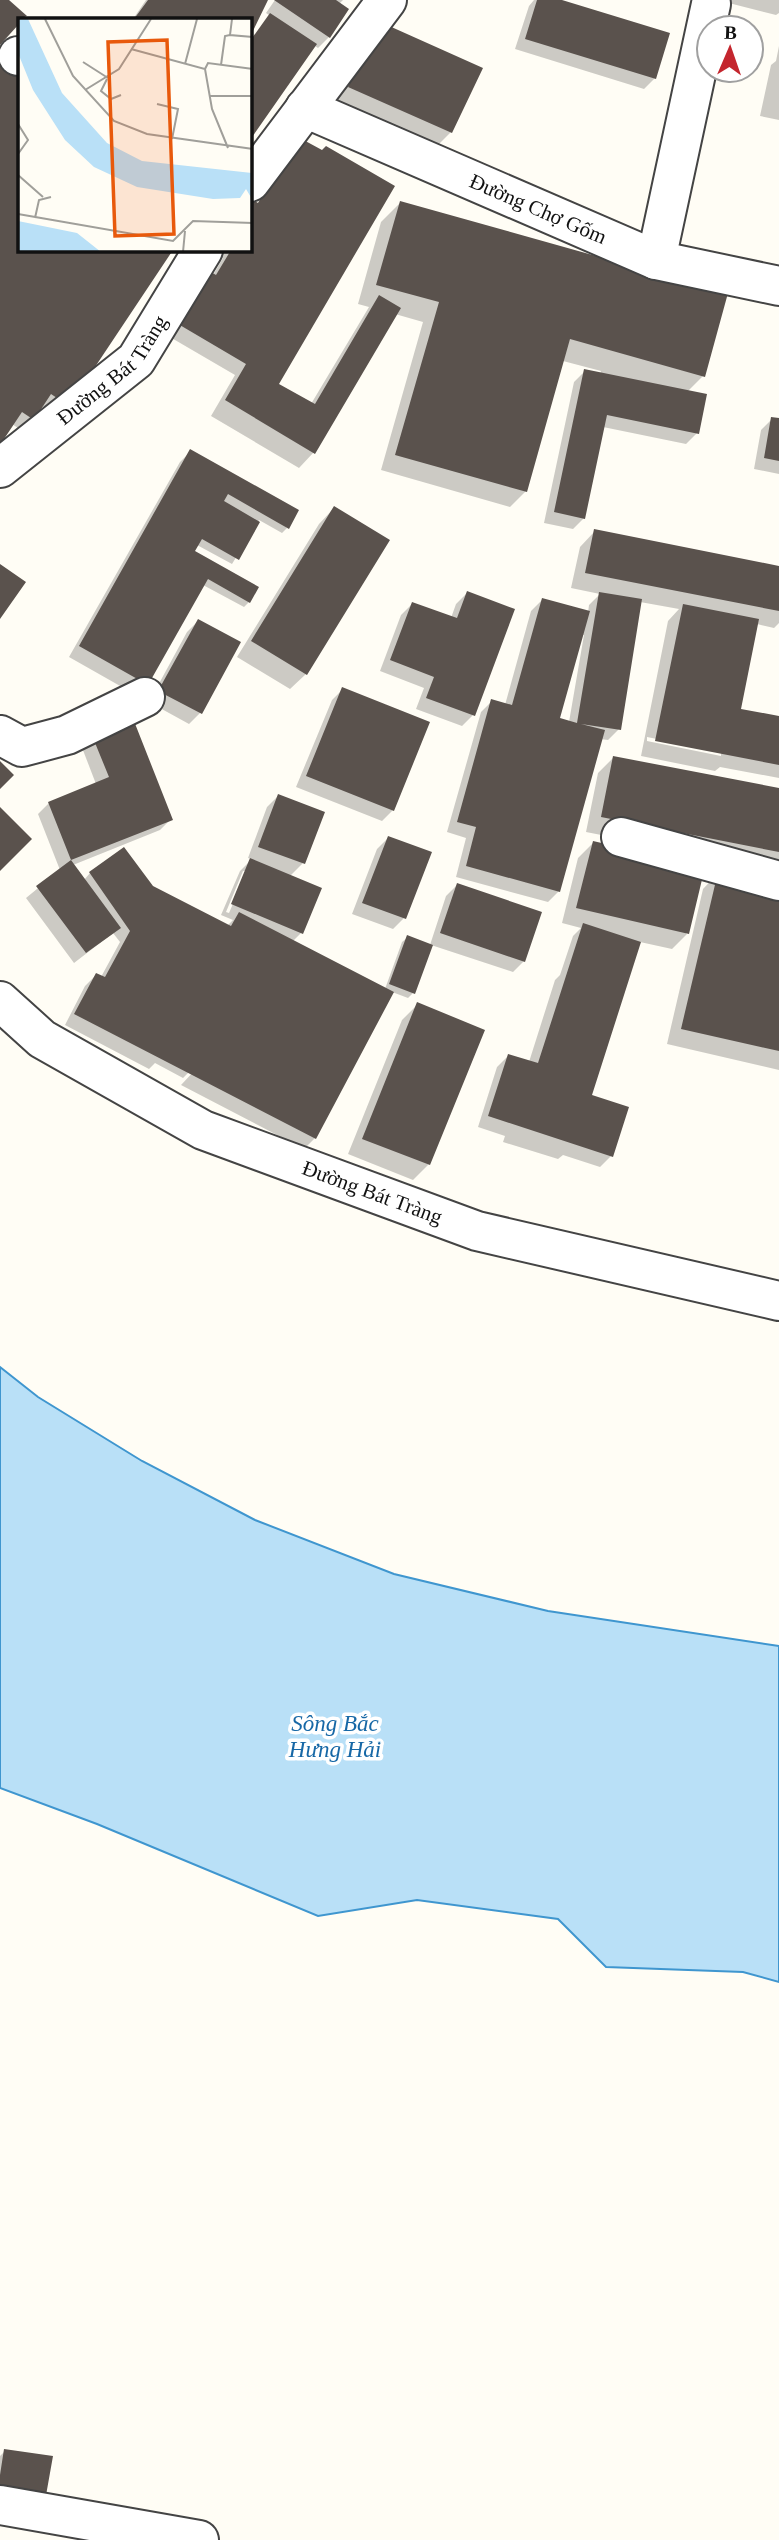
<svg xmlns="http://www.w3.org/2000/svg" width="779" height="2540" viewBox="0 0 779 2540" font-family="Georgia,serif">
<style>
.water{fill:#b9e0f7;stroke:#3f96cf;stroke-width:2}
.shadow{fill:#0003;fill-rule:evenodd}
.building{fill:#5a524d}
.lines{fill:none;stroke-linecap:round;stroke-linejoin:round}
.minor-casing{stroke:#444;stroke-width:42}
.tertiary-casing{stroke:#444;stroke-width:42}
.minor{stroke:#fff;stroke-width:38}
.tertiary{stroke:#fff;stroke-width:38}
.labels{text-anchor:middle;stroke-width:7;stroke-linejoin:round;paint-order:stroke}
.street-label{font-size:21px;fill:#111;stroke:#fff}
.water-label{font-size:23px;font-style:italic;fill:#1768a6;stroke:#fff}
.inset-road{fill:none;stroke:#a09f9a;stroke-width:2}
.view{fill:#e8590c;fill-opacity:0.15;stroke:#e8590c;stroke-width:3.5}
.inset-edge{fill:none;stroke:#111;stroke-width:3.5}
</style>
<rect width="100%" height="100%" fill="#fffdf5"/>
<!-- water -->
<path class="water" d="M0,1367L38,1397L142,1461L255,1520L394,1574L548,1611L779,1646V1982L743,1972L606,1967L558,1919L417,1900L318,1916L97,1824L0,1788Z"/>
<!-- shadow -->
<path class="shadow" d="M146,0H266L250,19H133Z
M275,0H343L339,4L329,37L318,48L266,13Z
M534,0H556L655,78L644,89L515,49L529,6Z
M717,0H779V13L776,15Z
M363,38L451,132L435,148L334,102Z
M779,46V120L760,116L771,65L776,61Z
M19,66V250L67,405L56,416L41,405L21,430L12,424L0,441Z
M287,150L277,384L311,404L369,307L358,304L381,222L400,203L703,376L687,392L697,433L686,444L603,427L584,518L573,529L544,523L574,382L585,371L600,374L601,371L563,361L526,491L510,507L381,470L423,322L395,314L314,452L299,468L211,416L235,375L163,333L213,275L223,258L211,250H250L257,204L262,196L260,195Z
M772,419L779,420V474L754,469L761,430Z
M191,451L287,528L282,533L259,520L232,564L197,545L193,552L249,602L244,607L203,585L136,695L69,657L180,462Z
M334,508L306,674L290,689L237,657L319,524Z
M595,531L779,567V623L774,628L757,624L739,711L779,718V778L720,767L715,771L641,756L668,621L679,609L640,602L619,729L608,740L600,739L559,891L548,902L456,877L466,838L447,832L481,712L492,701L505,705L531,611L542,600L588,613L589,605L600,594L571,588L580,547ZM581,635H584L569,722L558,719ZM647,737L721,752V756L647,741Z
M467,593L473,715L462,726L416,709L424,688L380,671L401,615L412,604L451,618L456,604Z
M198,621L200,713L189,724L149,702L187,632Z
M343,689L393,810L382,821L296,787L332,700Z
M92,734L171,819L160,830L73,865L84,880L90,873L152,887L227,926L233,920L221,915L240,871L252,859L248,858L267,807L278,796L303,863L290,876L301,933L292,942L385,989L402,942L408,937L430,945L446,896L457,885L524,961L513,972L431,945L413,993L408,998L392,992L315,1138L304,1149L181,1085L197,1068L195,1066L183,1078L155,1063L149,1069L65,1025L85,986L96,975L101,977L120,942L113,933L74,963L26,898L60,870L38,814L49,803L96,784L81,745ZM243,871H247L229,913L226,912Z
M613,758L779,789V870L586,832L598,773Z
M388,838L404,918L393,929L352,914L377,849Z
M593,843L687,934L672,949L640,942L588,1101L611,1156L600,1167L563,1155L558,1159L503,1142L505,1136L478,1127L497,1067L508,1056L529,1062L555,980L560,975L573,936L581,928L562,923L578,858Z
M718,873L779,888V1070L667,1044L703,889Z
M417,1005L429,1164L413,1180L348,1154L402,1020Z
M5,2451L0,2506V2456Z"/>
<!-- building -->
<path class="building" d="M0,0H9L27,16L19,19V24L0,45Z
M148,0H268L250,37V19H134Z
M274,0H336L349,9L330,38Z
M537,0H562L670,33L656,79L525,39Z
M270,13L317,44L250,140V41Z
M378,21L483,68L452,133L348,87Z
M0,58L19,64V250H173L69,406L51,394L34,420L22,412L0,445Z
M298,137L322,150L326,146L395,186L279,384L315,404L379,295L401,308L315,454L225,400L246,364L173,321L204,268L216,275L231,250H250V198L258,203Z
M400,201L728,293L705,377L570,339L527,492L395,455L439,302L376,285Z
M584,369L707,394L699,434L607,415L585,519L554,512Z
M771,417L779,418V461L764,458Z
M190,449L299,510L289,529L228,494L224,501L260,522L239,560L202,539L195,551L259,587L250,603L208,579L148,685L79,646Z
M334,506L390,540L307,675L251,641Z
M594,529L779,566V611L585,573Z
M0,564L26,582L0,619Z
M467,591L515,609L475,716L426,698L434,677L390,660L412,602L457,618Z
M599,592L642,599L621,730L581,724L605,730L560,892L466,866L476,827L457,822L491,699L512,705L542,598L590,611L560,718L577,723Z
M683,604L759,619L741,709L779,716V765L655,741Z
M198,619L241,642L202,714L158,691Z
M342,687L430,722L394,811L306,776Z
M132,716L173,820L71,860L48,802L109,777L91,733Z
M613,756L779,788V852L601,817Z
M0,761L14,775L0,789Z
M278,794L325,812L305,864L258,847Z
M0,807L32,839L0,871Z
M388,836L432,852L406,919L362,903Z
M593,841L705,867L689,934L576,908Z
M124,847L153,886L231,926L239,912L394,992L316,1139L74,1014L96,973L105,977L130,931L89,872Z
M250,858L322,888L303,934L231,904Z
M71,860L121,928L86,953L36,886Z
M718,872L779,886V1051L681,1029Z
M457,883L542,912L525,962L440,933Z
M583,923L641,942L592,1095L629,1107L613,1157L488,1116L508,1054L538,1063Z
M407,935L433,945L415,994L389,984Z
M417,1002L485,1030L430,1165L362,1139Z
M4,2449L53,2456L45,2501L0,2494V2475Z"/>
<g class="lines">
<defs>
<g id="minor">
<path d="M18,56H19"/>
<path id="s1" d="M305,108L656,260L779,286"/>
<path d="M656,260L711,4"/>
<path d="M0,735L22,747L67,735L145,697"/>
<path d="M621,837L779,881"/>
</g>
<g id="tertiary">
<path d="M250,182L387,0"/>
<path id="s2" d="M0,468L136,360L203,250"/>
<path id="s3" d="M0,1001L42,1039L203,1130L477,1231L779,1301"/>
<path d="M0,2505L199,2540"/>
</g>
</defs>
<!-- minor casing -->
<use href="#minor" class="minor-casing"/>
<!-- tertiary casing -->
<use href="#tertiary" class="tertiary-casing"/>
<!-- minor -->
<use href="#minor" class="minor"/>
<!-- tertiary -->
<use href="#tertiary" class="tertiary"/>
</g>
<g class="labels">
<!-- street labels -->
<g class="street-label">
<text dy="7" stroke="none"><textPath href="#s1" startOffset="254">Đường Chợ Gốm</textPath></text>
<text dy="7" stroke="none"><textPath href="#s2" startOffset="150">Đường Bát Tràng</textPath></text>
<text dy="7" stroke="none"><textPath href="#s3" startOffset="422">Đường Bát Tràng</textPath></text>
</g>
<!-- water labels -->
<g class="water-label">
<text x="335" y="1731">Sông Bắc<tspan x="335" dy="26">Hưng Hải</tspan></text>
</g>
</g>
<!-- overview -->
<g transform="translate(18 18)">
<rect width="234" height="234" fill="#fffdf5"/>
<path d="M0,1H10L44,75L89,125L124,143L234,155V181L228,171L222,180L195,181L119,169L76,149L47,122L15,72L0,35ZM0,203L59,215L83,234H0Z" fill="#b9e0f7"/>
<path class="inset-road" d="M27,1L55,58L96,103L129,116L235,131M214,1L212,17L235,19M113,31L187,51L194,91L210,130M65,44L90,60M167,46L179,1M203,47L207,18L212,17M187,51L190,45L235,51M89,61L83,73L93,81L103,77M67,72L101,51L133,1M192,78H235M139,86L160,91L154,121M0,106L10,122L0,136M0,157L25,179M0,196L155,223L175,203L235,205M17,200L21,182L33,179M165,234L167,213"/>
<path class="view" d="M149,22L156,216L97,218L90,24Z"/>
<rect width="234" height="234" class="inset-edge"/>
</g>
<!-- north arrow -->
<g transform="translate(730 49) rotate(2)"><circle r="33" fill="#ffffff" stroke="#a0a0a0" stroke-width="2"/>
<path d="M0-5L12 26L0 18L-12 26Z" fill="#c4262e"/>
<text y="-10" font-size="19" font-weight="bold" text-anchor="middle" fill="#111111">B</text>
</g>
</svg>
